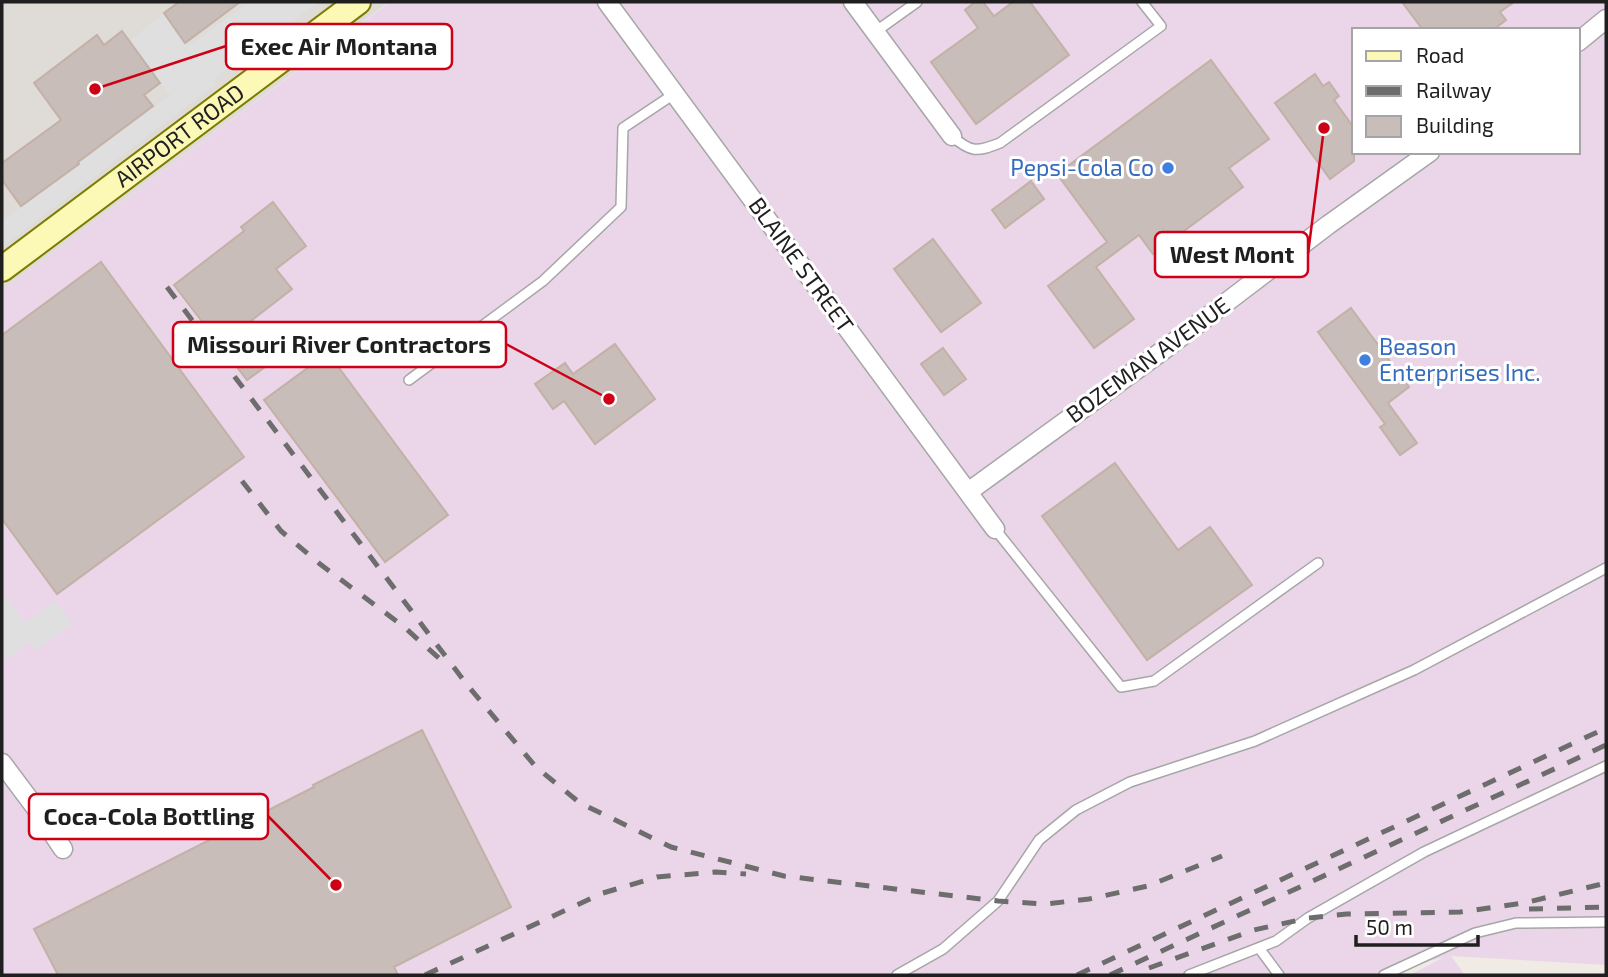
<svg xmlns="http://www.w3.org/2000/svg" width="1608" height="977" viewBox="0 0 1608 977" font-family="'Exo 2',sans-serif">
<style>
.industrial{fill:#ead6e8;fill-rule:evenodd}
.airport{fill:#dfdbd6}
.parking{fill:#dfdfdf}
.building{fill:#c8bdb8;stroke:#c3b0a6;stroke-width:2}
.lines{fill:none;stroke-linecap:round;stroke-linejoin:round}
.lane-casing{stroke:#a6a6a6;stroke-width:12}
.street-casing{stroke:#a6a6a6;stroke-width:21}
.secondary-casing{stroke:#7c7c00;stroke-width:28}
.lane{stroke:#fff;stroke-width:9}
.street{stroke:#fff;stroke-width:18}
.secondary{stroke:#fcf8b6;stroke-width:24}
.rail{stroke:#6d6d6d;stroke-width:5;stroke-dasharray:14 14;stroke-linecap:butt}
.shop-dot{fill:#3f7fe0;stroke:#fff;stroke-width:2.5}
.labels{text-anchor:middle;stroke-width:6;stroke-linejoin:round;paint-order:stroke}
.street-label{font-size:23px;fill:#1f1f1f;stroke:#fff}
.shop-label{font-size:23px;fill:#366cbe;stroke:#fff;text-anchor:end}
.leader{fill:none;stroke:#ce0016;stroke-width:2.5}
.callout-dot{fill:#ce0016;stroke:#fff;stroke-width:2.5}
.callout{fill:#fff;stroke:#ce0016;stroke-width:2.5}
.callout-label{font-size:24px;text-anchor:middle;font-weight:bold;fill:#1f1f1f}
</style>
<rect width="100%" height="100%" fill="#f0ebe5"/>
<!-- industrial -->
<path class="industrial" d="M390,2H1606V965L1451,956L1465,975H1410L1444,957L1381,975H2V290ZM1354,30H1578V152H1354Z"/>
<!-- airport -->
<path class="airport" d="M2,2H389L2,290Z"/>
<!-- parking -->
<path class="parking" d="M250,2H319L213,80L216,84L2,247V221L170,95L129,41L164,13L188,46Z
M2,592L25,623L55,601L72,624L36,650L29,642L2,662Z"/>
<!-- building -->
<path class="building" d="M179,2H240L185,43L164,13Z
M975,2H983L994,16L1013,2H1030L1069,55L976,124L931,62L978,28L965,10Z
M1402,2H1514L1500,12L1506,20L1493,30H1423Z
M122,31L160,83L144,95L153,106L78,162L79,164L21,206L2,180V163L61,120L34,83L97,35L104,45Z
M1211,60L1269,139L1229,168L1243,187L1153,254L1139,235L1096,267L1134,319L1094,348L1048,286L1107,242L1057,174Z
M1315,74L1323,86L1329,82L1339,96L1334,100L1354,128V161L1330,179L1275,103Z
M1031,181L1044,199L1005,228L992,210Z
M273,202L306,246L276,269L292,289L252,320L280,356L247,380L174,285L244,231L241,227Z
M933,239L981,303L941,332L894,269Z
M101,262L244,457L57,594L2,519V335Z
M1351,308L1409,387L1388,403L1417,443L1400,455L1380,427L1385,424L1318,332Z
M615,344L655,399L595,444L564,401L553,409L535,384L565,363L573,374Z
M943,348L966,379L944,395L921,364Z
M328,353L448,515L385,562L264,400Z
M1115,463L1178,550L1210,527L1252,585L1147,660L1042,516Z
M422,730L511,907L394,967L398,975H58L34,929L314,787L313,785Z"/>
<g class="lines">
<defs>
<path id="lane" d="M875,32L917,2
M952,136C971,153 977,152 1000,143L1161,26L1142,2
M409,380L543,281L621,207L623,128L674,94
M995,529L1121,687L1154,681L1318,563
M1259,948L1279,975
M897,975L943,949L998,901L1039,840L1076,810L1130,782L1255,741L1414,670L1606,568
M1189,975L1276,941L1308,918L1424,852L1606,766
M1384,975L1475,933L1516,923L1606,922"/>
<path id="street" d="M607,2L995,529
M853,2L952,136
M1578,42L1606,19
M968,492L1165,349L1328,225L1430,152
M2,763L35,807L63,849"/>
<g id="secondary">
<path id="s1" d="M2,269L358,2"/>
</g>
</defs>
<!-- lane casing -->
<use href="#lane" class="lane-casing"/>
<!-- street casing -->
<use href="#street" class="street-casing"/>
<!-- secondary casing -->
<use href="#secondary" class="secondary-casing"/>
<!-- lane -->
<use href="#lane" class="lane"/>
<!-- street -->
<use href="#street" class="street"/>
<!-- secondary -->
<use href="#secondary" class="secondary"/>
<!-- rail -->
<path class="rail" d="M167,287L468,686L536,767L580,803L671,847L784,876L998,901L1046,904L1089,899L1148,886L1222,856
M242,481L281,531L320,564L403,626L441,660
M1529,909L1606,907
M1149,968L1254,930L1308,918L1347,914L1460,912L1524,903L1606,883
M425,975L603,893L657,877L716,872L746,874
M1077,975L1606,728
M1110,975L1606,745"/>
</g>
<!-- markers -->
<g class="shop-dot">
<circle cx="1168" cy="168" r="7"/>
<circle cx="1365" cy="360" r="7"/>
</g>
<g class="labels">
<!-- street labels -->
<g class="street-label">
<text dy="8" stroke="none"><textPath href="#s1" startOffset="222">AIRPORT ROAD</textPath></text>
<text transform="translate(801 265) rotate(54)" y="8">BLAINE STREET</text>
<text transform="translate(1148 360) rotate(-36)" y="8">BOZEMAN AVENUE</text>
</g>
<!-- shop labels -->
<g class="shop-label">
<text x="1154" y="176">Pepsi-Cola Co</text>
<text x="1379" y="355" text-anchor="start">Beason<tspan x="1379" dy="26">Enterprises Inc.</tspan></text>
</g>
</g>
<!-- callouts -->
<path class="leader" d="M95 89L226 46M1324 128L1308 254M609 399L506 344M336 885L268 816"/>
<g class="callout-dot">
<circle cx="95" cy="89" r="7"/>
<circle cx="1324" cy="128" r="7"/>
<circle cx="609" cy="399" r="7"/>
<circle cx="336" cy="885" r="7"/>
</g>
<g class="callout">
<rect x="226" y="24" width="226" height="45" rx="7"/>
<rect x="1155" y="232" width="153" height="45" rx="7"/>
<rect x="173" y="322" width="333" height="45" rx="7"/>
<rect x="29" y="794" width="239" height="45" rx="7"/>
</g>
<g class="callout-label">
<text x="339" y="55">Exec Air Montana</text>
<text x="1232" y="263">West Mont</text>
<text x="339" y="353">Missouri River Contractors</text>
<text x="149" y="825">Coca-Cola Bottling</text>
</g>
<!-- border -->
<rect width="1608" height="977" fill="none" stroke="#1f1f1f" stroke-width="7"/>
<!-- legend -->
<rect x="1352" y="28" width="228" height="126" fill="#ffffff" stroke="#a5a5a5" stroke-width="2"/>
<rect x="1366" y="51" width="35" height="10" fill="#fcf8b6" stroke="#a5a5a5" stroke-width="2"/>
<text x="1416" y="63" font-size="21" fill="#1f1f1f">Road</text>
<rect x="1366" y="86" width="35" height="10" fill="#6d6d6d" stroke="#a5a5a5" stroke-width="2"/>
<text x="1416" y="98" font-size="21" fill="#1f1f1f">Railway</text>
<rect x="1366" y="116" width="35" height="21" fill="#c8bdb8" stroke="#a5a5a5" stroke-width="2"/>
<text x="1416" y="133" font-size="21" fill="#1f1f1f">Building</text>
<!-- scale -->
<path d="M1356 935v10h122v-10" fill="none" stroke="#1f1f1f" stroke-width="3.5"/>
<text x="1366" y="935" font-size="21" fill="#1f1f1f" stroke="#ffffff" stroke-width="5" paint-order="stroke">50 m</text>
</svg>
